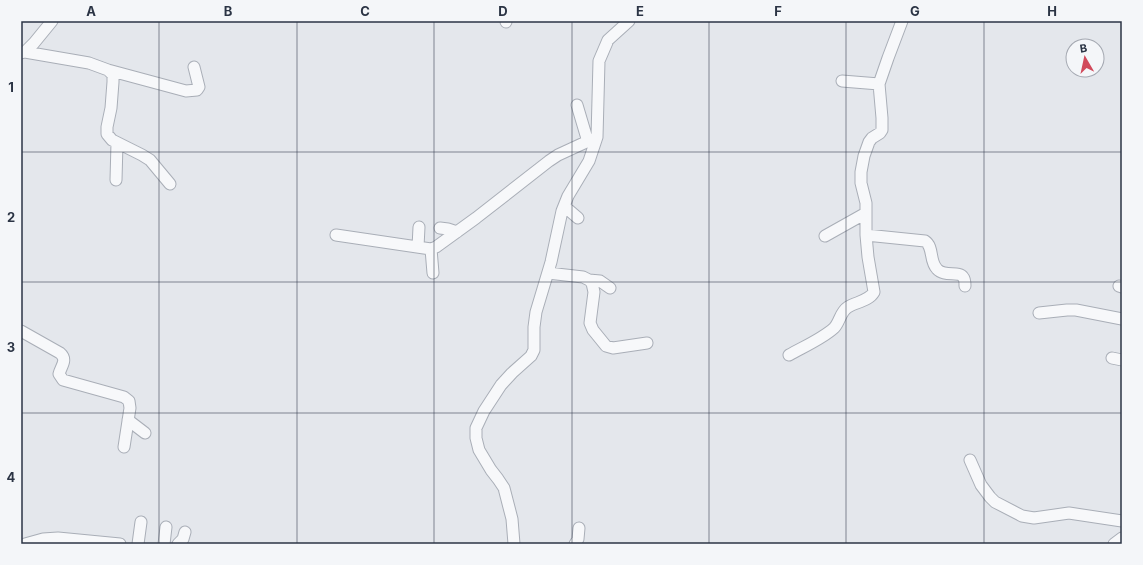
<svg xmlns="http://www.w3.org/2000/svg" width="1143" height="565" viewBox="0 0 1143 565" font-family="Inter,sans-serif">
<style>
.lines{fill:none;stroke-linecap:round;stroke-linejoin:round}
.minor-casing{stroke:#a9aeb7;stroke-width:13}
.minor{stroke:#f7f8fa;stroke-width:11}
.grid{fill:none;stroke:#2b3445;stroke-width:1;stroke-opacity:0.55}
.neatline{fill:none;stroke:#2b3445;stroke-width:1.5}
.grid-label{font-size:13px;text-anchor:middle;font-weight:bold;fill:#2b3445}
</style>
<rect width="100%" height="100%" fill="#e4e7ec"/>
<g class="lines">
<defs>
<path id="minor" d="M506,22V21
M25,52L34,43L52,21
M21,53L25,52L89,63L108,70L113,75V82L111,108L107,127V134L112,140L142,155L150,160L170,184
M108,70L186,91L197,90L199,87L194,67
M842,81L879,84
M577,105L588,142
M116,180L117,143
M564,206L578,218
M440,228L448,229L457,232
M336,235L424,248L431,249L436,247L476,218L549,161L558,155L597,137
M866,235L925,241C934,247 929,261 937,269C944,277 959,271 963,277C965,279 965,283 965,286
M825,236L866,213
M418,247L419,227
M431,249L433,273
M548,273L583,277L589,280L592,283L594,292L590,323L593,330L606,346L613,348L647,343
M589,280L600,281L610,288
M1119,286L1122,287
M1039,313L1067,310H1076L1122,319
M21,331L60,353C68,360 61,366 59,374L63,380L124,397L129,401L130,408L124,447
M789,355C803,347 822,339 834,328C840,322 840,312 848,307C856,302 869,301 874,292L868,257L866,235V203L861,183V172L864,156L869,142L872,138L880,133L882,130V118L879,84L888,58L902,21
M1112,358L1122,360
M128,420L145,433
M970,460L981,485L990,497L995,502L1022,516L1034,518L1069,513L1122,521
M25,544L43,539L58,538L120,544
M138,544L141,522
M164,544L166,527
M178,544L183,539L185,532
M514,544L512,519L504,488L498,479L491,470L479,450L476,438V428L484,411L501,385L512,373L531,356L534,350V327L536,312L551,262L562,211L568,196L589,161L597,137L599,61L608,40L629,21
M575,544L578,539L579,528
M1114,544L1122,538"/>
</defs>
<!-- minor casing -->
<use href="#minor" class="minor-casing"/>
<!-- minor -->
<use href="#minor" class="minor"/>
</g>
<!-- grid -->
<path class="grid" d="M159,21V544M297,21V544M434,21V544M572,21V544M709,21V544M846,21V544M984,21V544M21,152H1122M21,282H1122M21,413H1122"/>
<!-- border -->
<rect width="1143" height="565" fill="none" stroke="#f4f6f9" stroke-width="44"/>
<!-- north arrow -->
<g transform="translate(1085 58) rotate(351)"><circle r="19" fill="#f4f6f9" stroke="#a4a8b1"/>
<path d="M0-3L7 15L0 10L-7 15Z" fill="#d1495b"/>
<text y="-6" font-size="11" font-weight="bold" text-anchor="middle" fill="#2b3445">B</text>
</g>
<rect x="22" y="22" width="1099" height="521" class="neatline"/>
<g class="grid-label">
<text x="91" y="16">A</text>
<text x="228" y="16">B</text>
<text x="365" y="16">C</text>
<text x="503" y="16">D</text>
<text x="640" y="16">E</text>
<text x="778" y="16">F</text>
<text x="915" y="16">G</text>
<text x="1052" y="16">H</text>
<text x="11" y="92">1</text>
<text x="11" y="222">2</text>
<text x="11" y="352">3</text>
<text x="11" y="482">4</text>
</g>
</svg>
